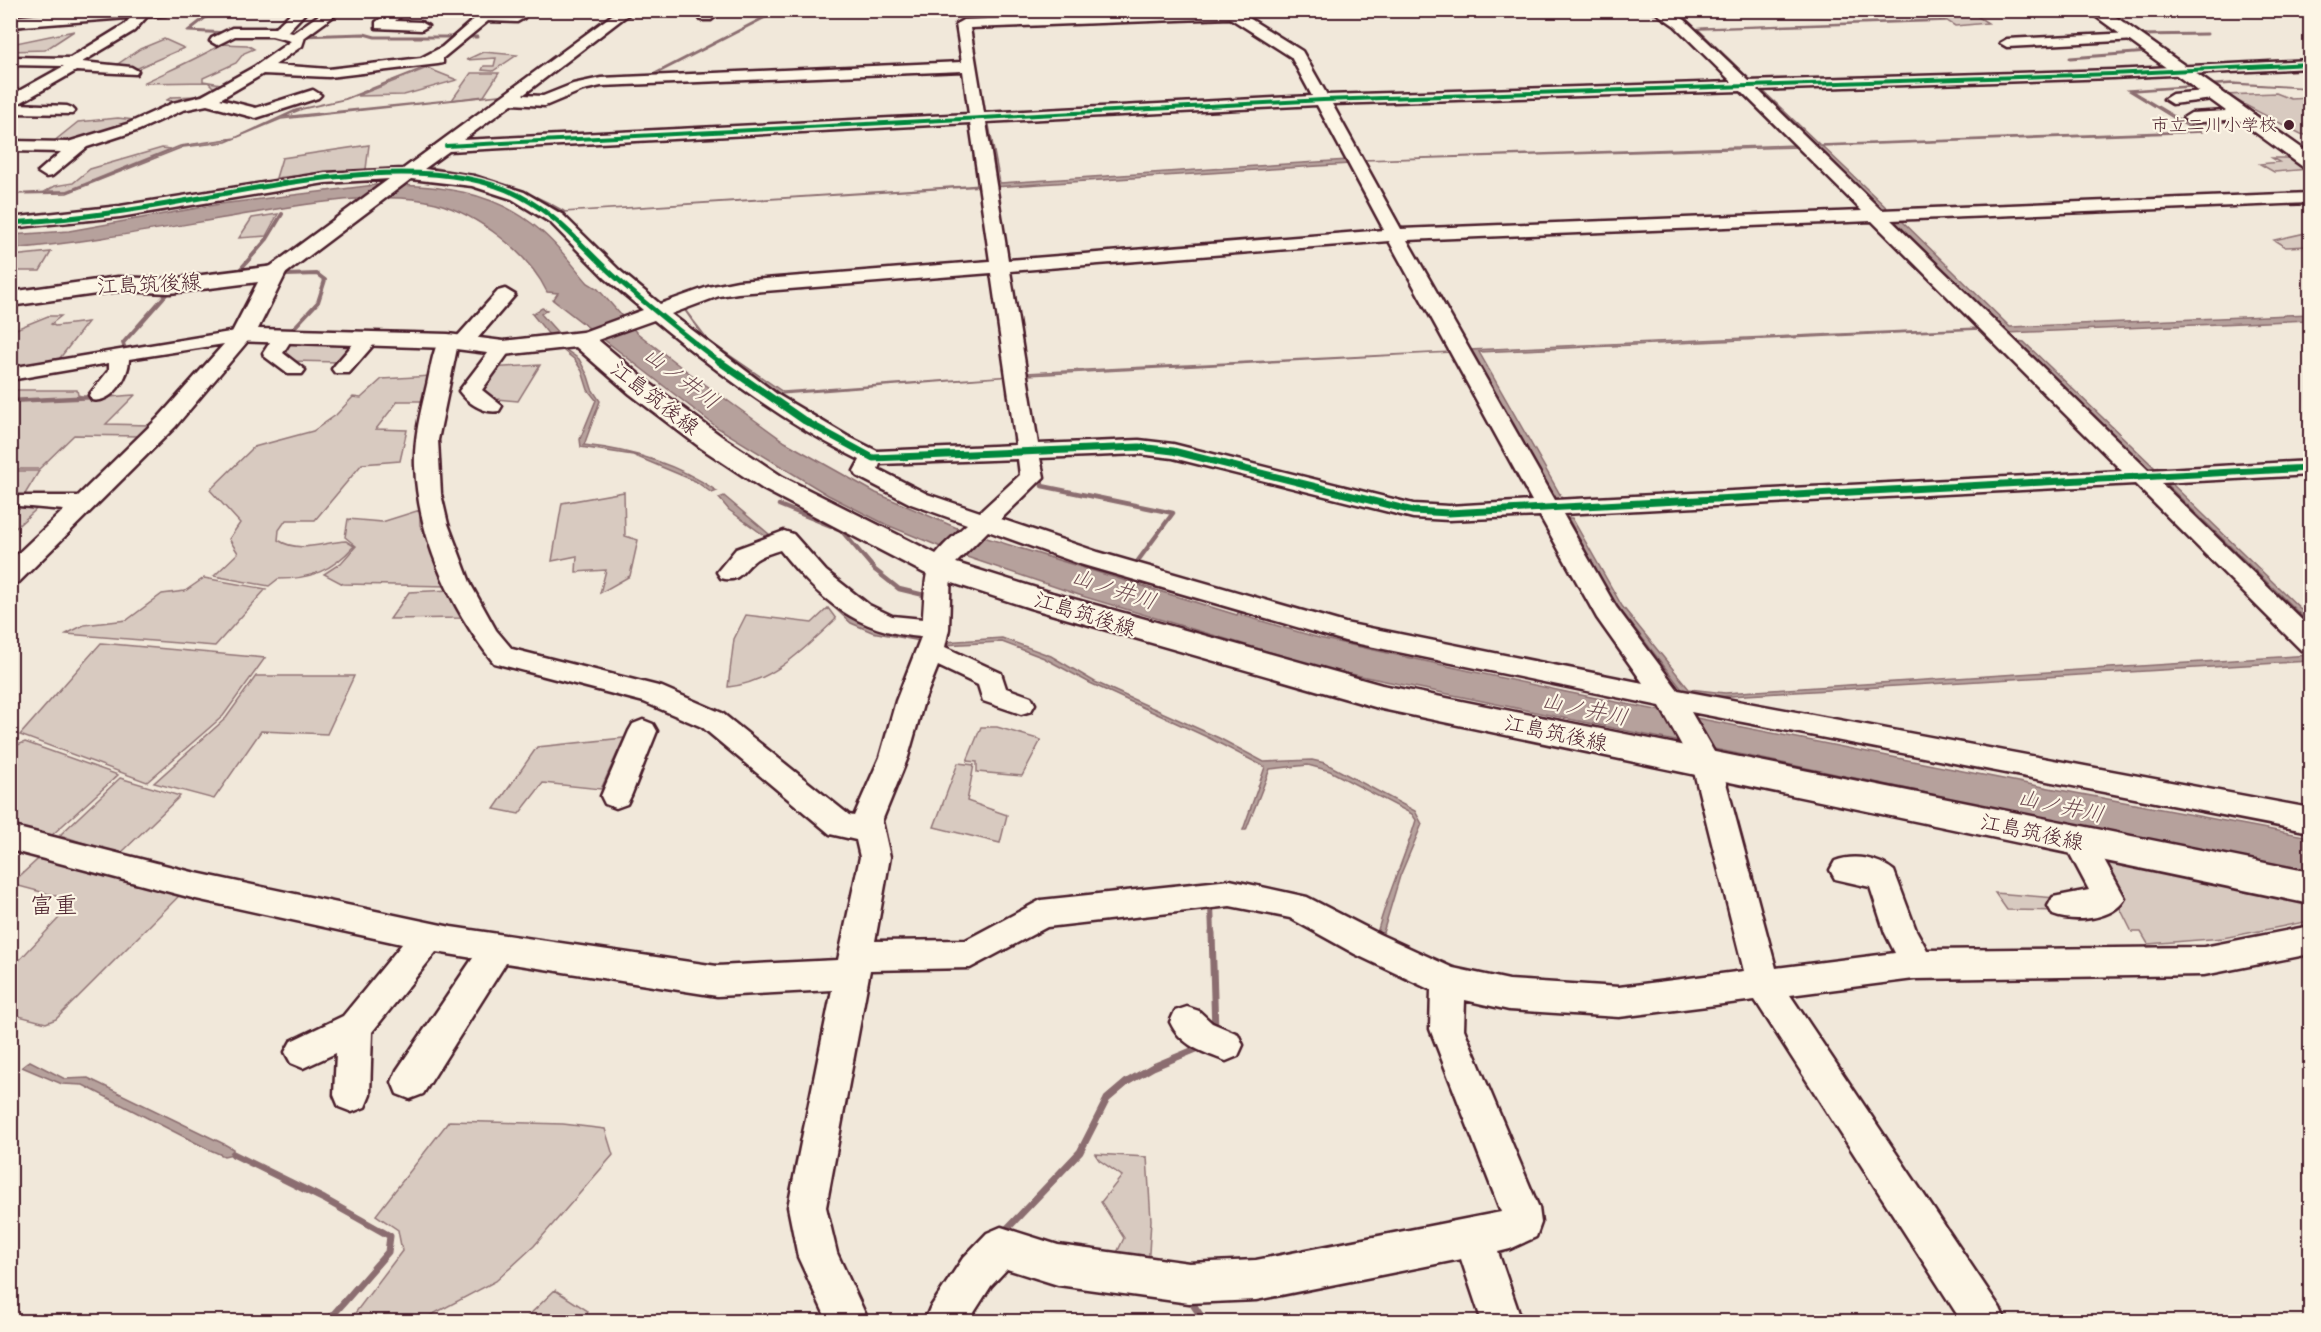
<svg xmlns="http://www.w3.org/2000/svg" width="2321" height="1332" viewBox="0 0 2321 1332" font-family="'Indie Flower','Klee One',sans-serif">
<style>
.green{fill:#d8cac0;stroke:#917476;stroke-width:1.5}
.water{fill:#b6a19c;stroke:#8b6d6f;stroke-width:1.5}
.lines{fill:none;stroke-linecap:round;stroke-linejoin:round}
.stream-far4{stroke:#8b6d6f;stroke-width:3}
.stream-far3{stroke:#8b6d6f;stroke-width:4}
.stream-far2{stroke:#8b6d6f;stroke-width:4.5}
.stream-far1{stroke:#8b6d6f;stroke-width:6}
.stream{stroke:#8b6d6f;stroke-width:7}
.minor-casing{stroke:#4a1f2b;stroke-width:5}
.major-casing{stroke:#4a1f2b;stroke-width:5}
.minor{fill:#fcf5e5;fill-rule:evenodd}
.major{fill:#fcf5e5;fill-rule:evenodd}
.cycleway-far2-casing{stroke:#fcf5e5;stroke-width:6}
.cycleway-far1-casing{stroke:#fcf5e5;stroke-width:8}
.cycleway-casing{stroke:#fcf5e5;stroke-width:10}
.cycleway-far2{stroke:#00873e;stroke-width:4}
.cycleway-far1{stroke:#00873e;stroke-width:5}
.cycleway{stroke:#00873e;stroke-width:7}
.poi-dot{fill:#4a1f2b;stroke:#fcf5e5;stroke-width:2}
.labels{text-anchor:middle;stroke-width:4.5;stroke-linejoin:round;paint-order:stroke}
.far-poi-label{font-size:18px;fill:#4a1f2b;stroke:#fcf5e5;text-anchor:end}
.street-label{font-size:21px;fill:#4a1f2b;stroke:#fcf5e5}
.water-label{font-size:22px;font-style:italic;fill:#704c53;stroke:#fcf5e5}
.quarter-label{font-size:24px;fill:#4a1f2b;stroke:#fcf5e5}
</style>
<rect width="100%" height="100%" fill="#f1e8da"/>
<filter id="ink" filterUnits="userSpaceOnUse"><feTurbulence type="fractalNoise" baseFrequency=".0167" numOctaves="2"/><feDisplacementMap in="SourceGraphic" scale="12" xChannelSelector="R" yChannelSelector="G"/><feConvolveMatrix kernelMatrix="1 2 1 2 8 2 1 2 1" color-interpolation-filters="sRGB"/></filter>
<g filter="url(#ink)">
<!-- green -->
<path class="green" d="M1969,11L1988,23L1955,26L1933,12Z
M74,31L45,50L11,51V44Z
M164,39L184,48L138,68H112L140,49Z
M222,44L247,45L254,49L244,53L236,63L203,78V81L227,85C206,98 191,105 167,100L172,97L197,96L214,88L208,82L143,83C170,70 197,59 222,44Z
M483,52L517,55L493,71L482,70L484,66H494L496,58L466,60Z
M427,68L457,80L404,95L357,96Z
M471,73H499L484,96L452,100Z
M2276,93L2291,99L2310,98V136L2301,134L2226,95Z
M118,118L142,121L78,144L48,146L78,122Z
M369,145L365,177L346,179L327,172L346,181L262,192L280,178L324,173L276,178L282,158Z
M162,148L171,149L67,191H46L55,186L73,183L90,169Z
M2272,158H2296L2310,169L2274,172L2260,164L2279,162Z
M278,214L266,236L239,238L252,218Z
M2310,232V246L2285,247L2274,240Z
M51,252L40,271H11L12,256Z
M48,316H61L51,324L55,326L88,322L56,363L11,371L10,345L16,342L11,341V331Z
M285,340L358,341L339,362L291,361L282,356Z
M540,365L518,401L486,398L477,382L489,368Z
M431,376L426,401H398L376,429L407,430L400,461L362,464L315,520H286L279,530L278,540C300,554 322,542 346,541L354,546C332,571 310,579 278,579L269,586L214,576L238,553L229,539L240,523L210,490L254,447L313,431L336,415L353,397L361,398L382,379Z
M10,390H77L78,395C96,402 115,395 135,395L106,424L149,425L139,436L74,435L39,469H11Z
M11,471H39L19,504H42L11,532Z
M624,492L625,536L638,540L630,576L600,593L606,570L576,572L577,556L552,561L562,503Z
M420,510V525L448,586L343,584L324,574L341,563L356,546L345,537L348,519L382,522Z
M204,578L266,589L215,646L66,634L84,625L127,620L162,594L185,591Z
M451,590L462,618L390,619L409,592Z
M828,608L836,619C805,648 772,683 728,687L734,639L746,615L812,623Z
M101,643L265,658L223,716L147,782L20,735Z
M256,676H354L327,734L261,731L214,799L154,783L226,718Z
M981,727H997L1041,740L1022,776L977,772V762L967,761Z
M624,738L601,789L543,783L519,814L494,809L537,747Z
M25,742L118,775L52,835L11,827L10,748Z
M958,763L974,765L967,801L1007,815L1000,843L934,827Z
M120,778L180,796L119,855L60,835Z
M2090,848L2310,895V921L2223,938L2148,944L2141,932H2132Z
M47,851L186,889L56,1019L46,1023L11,1014V969L75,901L11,884Z
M1995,893L2056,898L2065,911L2007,910Z
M449,1121L563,1124L605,1129L613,1155L534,1246L496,1281L420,1321H349L402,1251L398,1230L376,1215Z
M1095,1154L1147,1157L1151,1220L1148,1269L1113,1261L1124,1238L1101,1202L1122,1176L1099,1160Z
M555,1290L588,1311L585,1321H523Z"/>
<!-- water -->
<path class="water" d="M1929,11H1955L1933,12L1945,21L1698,29L1755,84H1752L1693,29L1703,28L1941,20Z
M436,63L346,99L302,109L282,117L509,94L281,119L226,142L183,147L67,193L11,194L69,191L180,146L235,138L296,110L345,99Z
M2232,83L2310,88L2233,84L2132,91L2201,132L1822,146L1890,211L1883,212L1757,88H1760L1820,145L2195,131L2128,90Z
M983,120H988L1000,183L1348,160L1349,164L993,187Z
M1797,145L1799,147L1363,160Z
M375,185C435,184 495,190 541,231C559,246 573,266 588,283L598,289L636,332L681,367L785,442L876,493L964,531L1237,615L1240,609L1242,610L1241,615L1319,638L1566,692L2028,784L2310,837V874L2014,814L1918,791L1327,669L1085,597L958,554L887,525L828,495L718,428L553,300L558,293L547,292C528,252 478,215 436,203C386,190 305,204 254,213C173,226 92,242 11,249V235L69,231L220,204Z
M982,185V186L563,212Z
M1898,217L2010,327L2310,314V320L2008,333L1891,218Z
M682,306L709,341L783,392L1012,376L780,394L706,341Z
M542,308L547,310L541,314L559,334L566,350L579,359L588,376L592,389L600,401L584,445C631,450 677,464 717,491L712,493L695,481L633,455L581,447L580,439L596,400L588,390L582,371L575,360L559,347L532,314Z
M1980,328L1982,329L1479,352L1562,498L1555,499L1470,350Z
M2018,341L2024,342L2156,469L2149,470Z
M1452,352L1028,375L1027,373Z
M2166,484H2172L2310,618V624Z
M724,496L782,545L844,606L943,642L1002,638L1051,656L1095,682L1219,738L1264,762L1312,760L1325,763L1415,811L1422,824L1400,876L1382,936L1448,968L1515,981L1613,988L1680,979L1637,992L1471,978L1375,941C1385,899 1404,861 1416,820L1412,814L1330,771L1308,765L1270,769L1246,830H1243L1265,767L1209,738L1090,683L1044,658L1002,642L942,645L872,632L851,623L796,572L769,539L729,510L719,498Z
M1568,518H1572L1622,606L1689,689L1725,693L2310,655V661L1714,697L1684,692L1612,599Z
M30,1061L65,1079L88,1078L224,1144L233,1149V1154L224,1156L208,1149L83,1085L62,1084L22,1067Z"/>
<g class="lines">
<!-- stream-far4 -->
<path class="stream-far4" d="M215,10L188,31L228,33
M852,10H869
M10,31L31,24
M300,36L364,34L375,37H477
M2144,38L2139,35L2207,34
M2070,58L2148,52
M645,79L779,10"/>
<!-- stream-far3 -->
<path class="stream-far3" d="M429,168C477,176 521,187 563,212
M237,273L267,239L282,214
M286,275L317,274L325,280L318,302L292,330
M127,356L123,343L170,290"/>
<!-- stream-far2 -->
<path class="stream-far2" d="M10,401L96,397
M1041,474L1042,486L1173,513L1137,562
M779,505L841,530L875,570L899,589L928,596"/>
<!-- stream-far1 -->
<path class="stream-far1" d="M1211,905L1212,934"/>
<!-- stream -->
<path class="stream" d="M1212,933L1215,1031
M233,1154L324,1199L390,1236L388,1252L332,1316L331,1322
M1004,1232L1080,1152L1107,1099L1127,1082L1153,1067L1201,1047
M1190,1300L1205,1322"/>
<defs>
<path id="minor" d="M138,10L151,12L134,31L82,62L131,67L138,71L136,74L76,71L18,104L67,106L72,108L75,111L72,114L10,113V96L64,66L10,65V57L70,58L124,25Z
M294,10H308L287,32L293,33L326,10H342L305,37L302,46L275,65L329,69L421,58L442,47L480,14H517L524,18L517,22L488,21L443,58V63L438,64L329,77L263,74L220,99L256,108L313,90L321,95L318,98L256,118L207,105L183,110L139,130L87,147L52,176L46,177L38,172L61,152L10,151V141L68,142L127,124L173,103L202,96L254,67L291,41L272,36H235L217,45L210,41L212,38L232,28H275Z
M392,10H407L395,21L421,22L428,26L421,30L376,28V22Z
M619,10H634L523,95L543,96L573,84L601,78L962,62L956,24L963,20L1217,10H1236L1302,51L1327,95L1732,82L1675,26L1652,10H1668L1685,20L1749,81L2112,70L2310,60V68L2112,78L1758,90L1881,210L2310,193V203L1891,220L2148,470L2310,461V475L2161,483L2310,628V652L2301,650L2135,484L1563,514L1616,607L1678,690L2310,808V832L1691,712L1721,764L1776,968L1895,953L1885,933L1870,887L1835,879L1830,870L1835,861C1854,854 1878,858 1894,871L1916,930L1927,950L2204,947L2310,926V954L2204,975L1914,979L1790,995L2000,1308L2006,1322H1962L1755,1000L1619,1017L1509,1010L1465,1000L1464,1029L1539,1208L1541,1223L1536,1237L1510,1249L1498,1252L1522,1322H1482L1461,1259L1256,1300L1189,1303L1058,1285L1007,1269L991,1286L968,1322H924L930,1308L963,1258L987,1233L1001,1227L1058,1245L1189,1263L1256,1260L1501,1212L1430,1029L1431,990L1355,954L1290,918L1230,906L1047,927L970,968L870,970L826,1207L837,1253L869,1322H828L798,1257L788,1207L832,990L717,996L506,963L423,1094L410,1099L397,1094L392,1082L397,1070L473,958L436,952L372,1032L370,1095L365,1107L352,1112L339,1107L334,1095L336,1053L303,1068L291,1063L285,1052L291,1041L343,1016L402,944L196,899L10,850V826L196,873L451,927L717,966L838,960L860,857L856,840L830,834L702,727L644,702L494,663C450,608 418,537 415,466C414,440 420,414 426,389C430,374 432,350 441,337L448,335L456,338L498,291L505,289L515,295L470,347L457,348L438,440L441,494L448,524L471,585L496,630L512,649L662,687L722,713L849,815L854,816L880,757L896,701L921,637C856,632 819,599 780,550C771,553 759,556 753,562C741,572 739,583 721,578L717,572L736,549L784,531L793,534L826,571L869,605L892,616L923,619C927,561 923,563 967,524L911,504L857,476L854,471L860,460C785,423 718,373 654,320L589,343H575L572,339L575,335L643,310L605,278L551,223L512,199L472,186L411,179L281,277H267L265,273L267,269L389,179L325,183L120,217L10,228V218L120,206L325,173L403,169ZM1230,18L1291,57L1312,96L984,113L970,28ZM963,71L969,114L463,140L512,104L545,106L583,90L601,86ZM1741,91L1862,211L1401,229L1332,104ZM1317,105L1384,230L1008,260L986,122ZM970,123L990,261L738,281L708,287L660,304L619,270L563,215L524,192L474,176L424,169L449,151ZM1872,221L2122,471L1555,500L1407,240ZM1389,241L1532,501L1449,506L1413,504L1173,444L1139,440L1038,444L1010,271ZM991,273L1016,445L877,451L847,436L778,395L671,314L719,296L738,293ZM1139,454L1173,458L1413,518L1449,520L1540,516L1597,618L1643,683L1345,623L1098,552L1001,519L1044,477L1040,458ZM1018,459L1020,475L980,512L927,494L878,469L880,464ZM988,531L1080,564L1345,641L1660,706L1692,764L1744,971L1619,987L1509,980L1453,968L1379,934L1307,897L1230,880L1041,900L966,940L875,941L890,857L882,821L908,757L924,701L938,666L978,685L983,701L1021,714L1031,711L1035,704L1031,697L1006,688L1001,673L945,647L949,629L951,568Z
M708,10H724L711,20H701L699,17Z
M2294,10H2310V19Z
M2132,33L2139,37L2137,40L2007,47L2000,43L2007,39Z
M2216,90L2221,92L2224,95L2221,98L2172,104L2164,99L2172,94Z
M2244,110L2252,115L2249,118L2191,123L2183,118L2191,113Z
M242,330L249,332L252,336L175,427L19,582L10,584V561L64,510L19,506L15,501L19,496H78L159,417L224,344L129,359C129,377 112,404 92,400L89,395L109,370V363L10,380V368Z
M283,331L290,333L293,337L283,353L305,370L302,374H288L264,356L263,353L276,333Z
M368,333L375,335L378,339L375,343L349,373H335L332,369L335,365L361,335Z
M502,342L509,344L512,348L482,390L502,406L499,411C484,414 468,403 459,391L495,344Z
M643,720L653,724L657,731L631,796L627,804L616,808L605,804L601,796L629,731L633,724Z
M2078,829L2089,832L2125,898C2114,920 2074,923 2053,915L2048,906L2053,897L2089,890L2063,841L2067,832Z
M1187,1007L1199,1011L1212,1023L1238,1034L1243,1045L1238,1056L1226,1061C1203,1052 1181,1046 1170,1022L1175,1011Z"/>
<path id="major" d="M95,10H174L166,15L10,27V17Z
M2087,10H2106L2310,154V169L2303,167Z
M274,266L282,268L286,273L258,329L448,334L503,341L582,332L591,334L648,382L721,436L783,477L950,561L1052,593L1382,685L2310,872V904L1382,709L1030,608L928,575L763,489L701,448L630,394L576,347L503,355L448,348L233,341L230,336L258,282L170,293L118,291L10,306V292L118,277L170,279Z"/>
</defs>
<!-- minor casing -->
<use href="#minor" class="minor-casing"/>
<!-- major casing -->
<use href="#major" class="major-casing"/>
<!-- minor -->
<use href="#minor" class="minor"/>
<!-- major -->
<use href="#major" class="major"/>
<defs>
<path id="cycleway-far2" d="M446,146L1323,100L2112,74L2310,64"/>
<path id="cycleway-far1" d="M10,223C63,220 115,213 167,204C265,187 429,148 520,196C561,218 580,245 613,275C648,306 684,335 722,364"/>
<path id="cycleway" d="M720,362L805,421L873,458L1139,447L1173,451L1413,511L1449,513L2310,468"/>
</defs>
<!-- cycleway-far2 casing -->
<use href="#cycleway-far2" class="cycleway-far2-casing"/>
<!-- cycleway-far1 casing -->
<use href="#cycleway-far1" class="cycleway-far1-casing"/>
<!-- cycleway casing -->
<use href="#cycleway" class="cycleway-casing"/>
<!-- cycleway-far2 -->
<use href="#cycleway-far2" class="cycleway-far2"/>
<!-- cycleway-far1 -->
<use href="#cycleway-far1" class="cycleway-far1"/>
<!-- cycleway -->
<use href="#cycleway" class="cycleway"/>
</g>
</g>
<!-- markers -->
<circle class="poi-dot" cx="2289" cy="125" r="6"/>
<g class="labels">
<!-- far-poi labels -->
<g class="far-poi-label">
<text x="2277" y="131">市立二川小学校</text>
</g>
<!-- street labels -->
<g class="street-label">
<text transform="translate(149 284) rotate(-3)" y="7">江島筑後線</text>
<text transform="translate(655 398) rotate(38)" y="7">江島筑後線</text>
<text transform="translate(1085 614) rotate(17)" y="7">江島筑後線</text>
<text transform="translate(1556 733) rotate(12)" y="7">江島筑後線</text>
<text transform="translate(2032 832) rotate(12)" y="7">江島筑後線</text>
</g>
<!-- water labels -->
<g class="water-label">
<text transform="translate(682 377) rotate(37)" y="8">山ノ井川</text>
<text transform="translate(1114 588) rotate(18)" y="8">山ノ井川</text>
<text transform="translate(1585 708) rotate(12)" y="8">山ノ井川</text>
<text transform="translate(2061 805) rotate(12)" y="8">山ノ井川</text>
</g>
<!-- quarter labels -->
<g class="quarter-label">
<text x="54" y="913">富重</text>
</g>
</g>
<!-- margin -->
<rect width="2321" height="1332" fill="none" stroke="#fcf5e5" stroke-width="36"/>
<rect x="18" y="18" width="2285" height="1296" fill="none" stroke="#4a1f2b" stroke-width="2" filter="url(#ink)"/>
</svg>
